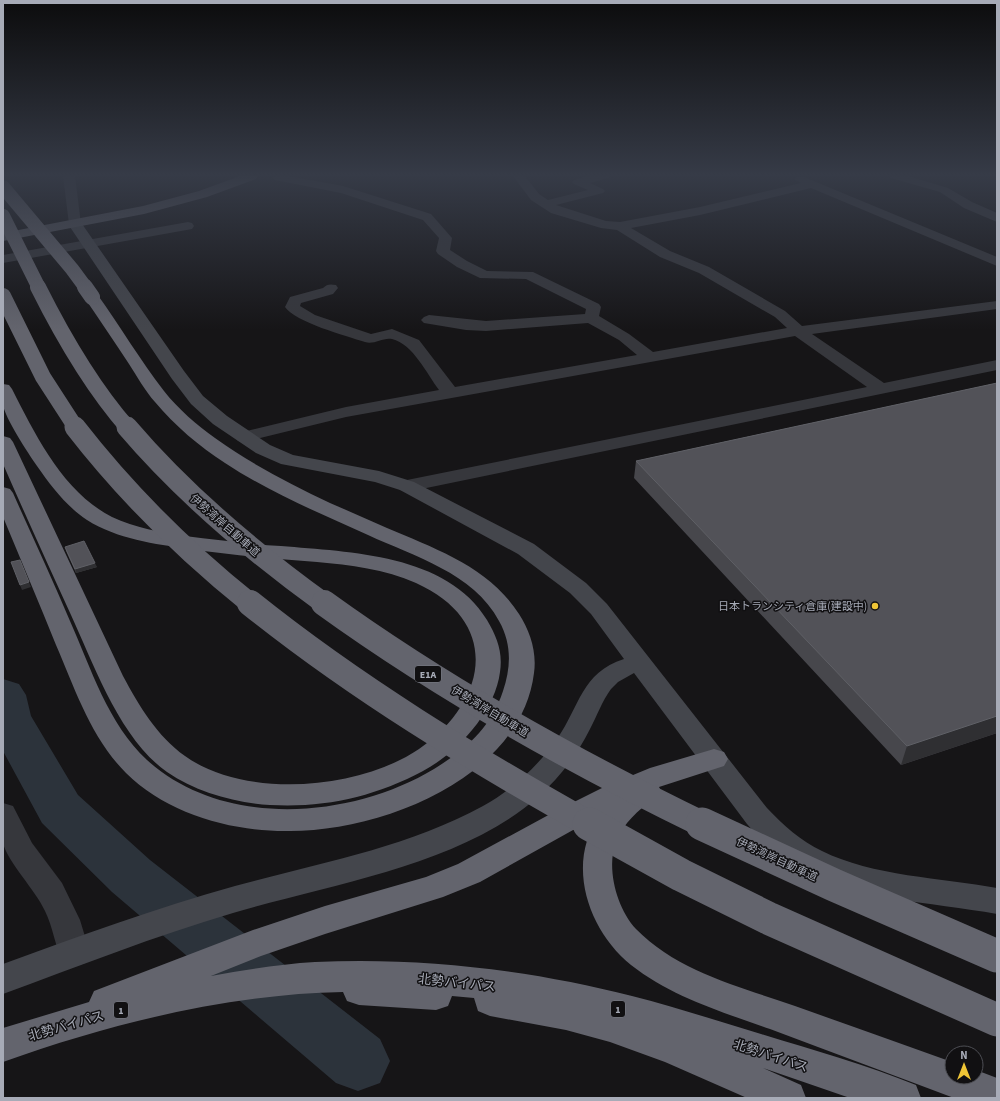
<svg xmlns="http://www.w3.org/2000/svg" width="1000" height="1101" viewBox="0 0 1000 1101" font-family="'Source Sans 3','Noto Sans JP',sans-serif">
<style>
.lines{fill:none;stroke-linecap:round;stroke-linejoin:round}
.river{fill:#2c333b;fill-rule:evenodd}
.street{fill:#36373c;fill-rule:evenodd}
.secondary{fill:#44464c;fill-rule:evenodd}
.primary{fill:#52535b;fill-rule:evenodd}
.highway{fill:#63646d;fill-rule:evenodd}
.highway-bridge-far4{stroke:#63646d;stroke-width:14}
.highway-bridge-far3{stroke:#63646d;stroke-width:16}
.highway-bridge-far2{stroke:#63646d;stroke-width:21}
.highway-bridge-far1{stroke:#63646d;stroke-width:26}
.highway-bridge{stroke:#63646d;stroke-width:33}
.wall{fill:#47474c}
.shaded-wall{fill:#2f2f32}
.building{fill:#525258;stroke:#5f6066}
.poi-dot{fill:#efc536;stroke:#111012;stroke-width:1.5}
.labels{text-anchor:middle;stroke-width:3;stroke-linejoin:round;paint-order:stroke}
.shield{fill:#111012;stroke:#7a7c86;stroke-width:1}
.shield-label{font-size:10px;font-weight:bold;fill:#a7abb7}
.street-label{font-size:11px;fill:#a7abb7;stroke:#111012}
.poi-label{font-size:11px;fill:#a7abb7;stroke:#111012;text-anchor:end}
.near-street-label{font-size:13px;fill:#a7abb7;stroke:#111012}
</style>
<rect width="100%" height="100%" fill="#161517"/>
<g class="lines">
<!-- river -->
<path class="river" d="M3,679L19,684L26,695L31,716L78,795L150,860L380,1039L390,1061L380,1083L358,1091L336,1083L112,892L42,823L3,751Z"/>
<!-- street -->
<path class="street" d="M63,176H75L81,224L79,227H71L69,224Z
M275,176H288L343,186L431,214L452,238L450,250L467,261L487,271L533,272L599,304L601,307L599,316L629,334L653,352L787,328L775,317L699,273L660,257L617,230L601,228L551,213L531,200L513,176H525L539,194L548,200L588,190L574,184L572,182L574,180L588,176H610L608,178L590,183L603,189L605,191L603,193L556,205L606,221L620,222L700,207L801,183L794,179L796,177H804L997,257V266L811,188L700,215L631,228L670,251L709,267L785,311L802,326L997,301V309L812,334L884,383L997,360V370L407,492L400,490L397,486L400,482L407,480L867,387L795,336L346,417L244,442L238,441L235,437L238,433L346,407L439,390C427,374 413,344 392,339C383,337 374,345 365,342C346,336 295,322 285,307L290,297L323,288C327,284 330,284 336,285L338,288L333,294L301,303L300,306L315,315L371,334L392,329L419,340L455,387L637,355L619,340L588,323L486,331L466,330L424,323L421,320L424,317L429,315L486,321L585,314L586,309L526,279L480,278L457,267L438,254L436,251L439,238L423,220L341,193L275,180L273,178Z
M889,176H908L948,188L972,202L997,213V222L964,208L940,192L891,178Z
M188,222L192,223L194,226L192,229L3,263V255Z
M3,803L13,806L32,843L62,883L80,920L90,953L85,963L74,967L63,963C55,946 53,927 45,911C36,891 7,861 3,843C1,831 3,816 3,803Z"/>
<!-- secondary -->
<path class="secondary" d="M75,220L80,221L184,371L203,396L227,416L270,445L293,455L379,471L414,482L534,544L586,583L607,604L767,808C783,825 801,841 822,851C872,876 942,878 997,888V914C931,902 851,900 792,865C775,854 760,839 747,824L634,673L618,682L611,689C602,701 597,716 590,729C577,755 560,777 539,796C462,865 330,884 233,913C155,936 79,966 3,994V964C80,936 156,908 235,886C319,863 406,848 483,806C512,790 538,766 557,739C580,706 581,673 624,659L591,614L570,593L518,554L400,490L375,482L281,464L256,453L213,424L191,404L172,379L68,224L70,221Z"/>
<!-- primary -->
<path class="primary" d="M240,176H258L256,179L207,197L144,214L3,241V233L143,206L199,191Z"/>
<!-- highway -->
<path class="highway" d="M92,292L97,294C120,326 140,360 164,391C178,409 197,425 215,438C251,464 290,484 330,503C349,511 368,520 387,528C436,549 489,567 519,614C530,631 537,652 534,673C521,779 378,833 285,831C229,831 166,813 126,773C91,738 75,689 56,645C39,603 21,560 3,517V487L10,489L13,493C32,536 52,578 70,621C91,668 108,724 147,760C223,829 351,819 434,769C466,749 491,728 503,691C511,667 512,644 499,621C474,573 413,556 368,535C319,513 269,492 225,463C199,446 175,426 155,402C145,391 137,376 129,364C114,341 99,319 84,297L87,294Z
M3,384L9,385L12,389C36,436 63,492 112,517C135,528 161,532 185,536C217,540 249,544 281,546C350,552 447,554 487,620C497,637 503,652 500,672C495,712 457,753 423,771C374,797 325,808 270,805C235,803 196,792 167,772C120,739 94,665 71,615C48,565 25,514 3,464V436L10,438L13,442L123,676C139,706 157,736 185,756C245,799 359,790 419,749C488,701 502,622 416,583C385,569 350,565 317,562C274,559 232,555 189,549C155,544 117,539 87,520C66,506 51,486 37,466C28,453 5,418 3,405C2,398 3,390 3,384Z
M714,749L724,752L728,759L724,766L659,787L660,789C655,798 649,802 642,808C628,820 616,834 613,853C609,878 619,911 636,929C678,972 741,987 795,1006C848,1025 900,1043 952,1062V1077H976V1070L997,1078V1098H954C893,1075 831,1052 770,1029C722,1012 672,997 631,965C588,930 565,863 600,815L480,882L443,897L325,934L261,956L211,976C245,970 281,964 315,962C421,957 530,970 632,996C675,1007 718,1021 761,1034C813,1050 866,1065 916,1085L921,1098H850L763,1068L801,1085L806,1098H747L665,1062L610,1042L566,1030L490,1016L478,1011L474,998L452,996L448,1006L436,1010L359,1005L347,1001L343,992C229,994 109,1024 3,1062V1028L89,1002L94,991L253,930L325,906L426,877L458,864L554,812L604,787L650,768Z"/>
<!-- highway-bridge-far4 -->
<path class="highway-bridge-far4" d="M3,187L72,269L86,288
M3,216L39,288"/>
<!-- highway-bridge-far3 -->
<path class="highway-bridge-far3" d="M38,287C63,337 91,386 128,428
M85,287L92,297
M3,296L43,377L76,428"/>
<!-- highway-bridge-far2 -->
<path class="highway-bridge-far2" d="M75,427C127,494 186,552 251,604
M127,427C185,495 253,552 325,604"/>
<!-- highway-bridge-far1 -->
<path class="highway-bridge-far1" d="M250,603C356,688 473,759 591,825
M324,603C443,689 572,761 704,825"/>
<!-- highway-bridge -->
<path class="highway-bridge" d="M589,824L681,875L768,918L997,1020
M702,824L834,885L997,956"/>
</g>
<!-- wall -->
<path class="wall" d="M997,383V733L901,765L634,478L636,461Z
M65,547L97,567L76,573L66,551Z"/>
<!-- shaded-wall -->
<path class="shaded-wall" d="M95,563L97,567L76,573L75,569Z
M29,582L31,587L22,590L20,585Z
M997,716V733L901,765L907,746Z"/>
<!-- building -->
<path class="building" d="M997,383V716L907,746L636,461Z
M84,541L95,563L75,569L65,547Z
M20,560L29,582L20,585L11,562Z"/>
<!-- sky -->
<linearGradient id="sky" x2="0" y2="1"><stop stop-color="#0c0c0d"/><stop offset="0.53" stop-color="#363b47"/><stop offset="1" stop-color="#363b47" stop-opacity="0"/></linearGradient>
<rect width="1000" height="330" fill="url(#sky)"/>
<!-- markers -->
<circle class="poi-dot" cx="875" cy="606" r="4"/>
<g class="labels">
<!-- shield labels -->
<g class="shield">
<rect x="415" y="666" width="26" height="16" rx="3"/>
<rect x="611" y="1001" width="14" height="16" rx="3"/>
<rect x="114" y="1002" width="14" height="16" rx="3"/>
</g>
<g class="shield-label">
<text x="428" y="678">E1A</text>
<text x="618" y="1013">1</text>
<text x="121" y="1014">1</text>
</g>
<!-- street labels -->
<g class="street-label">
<text transform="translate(225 525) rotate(41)" y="4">伊勢湾岸自動車道</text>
<text transform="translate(490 711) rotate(31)" y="4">伊勢湾岸自動車道</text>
<text transform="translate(777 859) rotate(25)" y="4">伊勢湾岸自動車道</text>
</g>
<!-- poi labels -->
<g class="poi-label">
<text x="867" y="610">日本トランシティ倉庫(建設中)</text>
</g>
<!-- near-street labels -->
<g class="near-street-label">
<text transform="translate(457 982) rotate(6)" y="5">北勢バイパス</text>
<text transform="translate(66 1025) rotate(-16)" y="5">北勢バイパス</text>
<text transform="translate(771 1055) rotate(18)" y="5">北勢バイパス</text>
</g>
</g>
<!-- border -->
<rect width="1000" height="1101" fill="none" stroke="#a7abb7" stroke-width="8"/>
<!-- north arrow -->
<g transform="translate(964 1065)"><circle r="19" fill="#111012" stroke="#4d4e54"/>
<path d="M0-3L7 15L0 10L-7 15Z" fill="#efc536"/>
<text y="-6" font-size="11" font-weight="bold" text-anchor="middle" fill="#a7abb7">N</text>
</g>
</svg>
